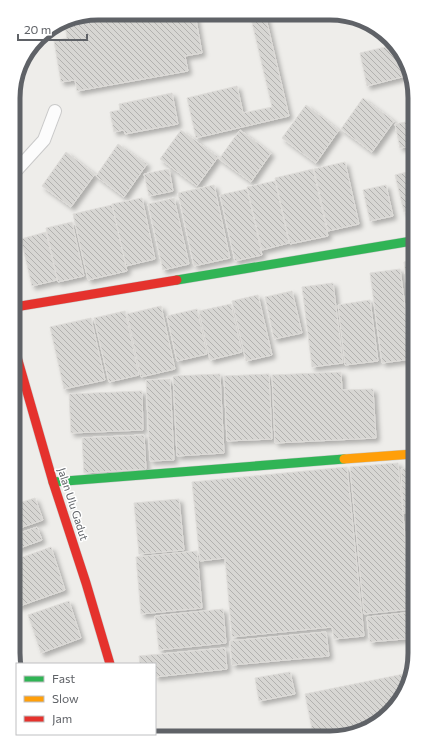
<svg xmlns="http://www.w3.org/2000/svg" width="428" height="751" viewBox="0 0 428 751" font-family="Commissioner,sans-serif">
<style>
.building{fill:url(#building-back-hatch);stroke:#dedcd9;filter:url(#shadow)}
.lines{fill:none;stroke-linecap:round;stroke-linejoin:round}
.lane-casing{stroke:#c9c9c9;stroke-width:14}
.fast-casing{stroke:#cacaca;stroke-width:10}
.slow-casing{stroke:#cacaca;stroke-width:10}
.jam-casing{stroke:#cacaca;stroke-width:10}
.lane{stroke:#fcfcfc;stroke-width:12}
.fast{stroke:#30b455;stroke-width:9}
.slow{stroke:#ff9f0a;stroke-width:9}
.jam{stroke:#e5322d;stroke-width:9}
.labels{text-anchor:middle;stroke-width:3;stroke-linejoin:round;paint-order:stroke}
.street-label{font-size:11px;fill:#5f6267;stroke:#fff}
.rim{fill:none;stroke:#5f6267;stroke-width:5}
</style>
<defs>
<pattern id="building-back-hatch" width="6" height="6" patternUnits="userSpaceOnUse"><rect width="6" height="6" fill="#d7d6d3"/><path d="M-1 5l2 2M0 0l6 6M5-1l2 2" fill="none" stroke="#b2b1af"/></pattern>
<filter id="shadow"><feDropShadow dx="3.5" dy="3.5" stdDeviation="2" flood-color="#0004"/></filter>
</defs>
<rect width="100%" height="100%" fill="#eeedea"/>
<!-- building -->
<path class="building" d="M125,13L195,14L202,53L185,56L188,71L77,91L75,80L61,82L54,41L67,38L65,24Z
M250,14H265L289,116L196,138L187,98L237,86L243,113L272,107Z
M394,45L410,70V75L367,86L360,53Z
M172,93L178,124L125,134L124,130L114,132L110,112L120,110L119,104Z
M363,98L394,121L372,152L341,129Z
M306,105L339,130L316,163L282,138Z
M411,121V146L400,148L395,124Z
M181,130L218,157L197,186L160,159Z
M240,130L271,153L251,182L219,159Z
M118,144L147,164L124,197L96,176Z
M66,152L95,174L71,207L42,186Z
M345,162L359,224L328,231L314,169Z
M169,169L173,191L149,196L144,174Z
M313,169L328,236L290,244L275,178Z
M411,171V211L404,212L395,175Z
M275,181L289,243L262,250L247,187Z
M214,185L230,258L194,266L178,193Z
M386,185L393,216L370,221L363,190Z
M247,189L262,255L235,261L220,195Z
M142,198L155,259L126,266L112,204Z
M174,198L189,264L163,270L148,204Z
M112,205L127,271L88,280L73,214Z
M72,222L84,276L58,282L46,228Z
M46,232L57,280L32,286L21,239Z
M412,261V328L404,262Z
M400,269L412,359L382,363L370,273Z
M333,283L343,363L312,367L302,287Z
M292,291L302,333L274,339L265,297Z
M258,295L272,355L246,361L232,301Z
M370,300L378,361L345,365L338,305Z
M231,304L242,352L210,360L199,311Z
M161,306L175,369L141,377L127,314Z
M197,309L207,354L177,361L167,316Z
M125,311L139,375L109,382L94,318Z
M91,318L105,380L64,389L50,327Z
M341,372L342,390L373,389L376,438L275,443L272,375Z
M220,374L224,453L177,456L173,376Z
M269,374L272,439L227,441L224,376Z
M170,379L174,460L150,461L146,380Z
M142,391L143,430L71,433L69,394Z
M144,435L146,469L84,473L82,438Z
M398,463L412,609L364,614L350,467Z
M347,467L364,636L334,639L332,627L232,637L225,558L200,561L192,482Z
M413,468L414,512L403,513L401,469Z
M35,498L43,520L17,529L16,504Z
M179,499L184,550L139,554L134,503Z
M409,514H414V546H411Z
M37,527L42,540L17,549V534Z
M51,547L65,590L17,607V559Z
M197,551L202,608L141,614L136,557Z
M69,601L81,638L41,653L28,615Z
M223,609L226,643L159,650L155,616Z
M414,612L415,638L370,642L367,617Z
M326,632L329,656L232,665L230,641Z
M225,648L227,669L155,677V664H140L139,656Z
M290,672L295,694L259,701L255,678Z
M409,673L397,705L358,733L313,734L305,694Z"/>
<g class="lines">
<defs>
<path id="lane" d="M14,173L44,140L55,111"/>
<path id="fast" d="M177,280L412,241
M53,482L344,459"/>
<path id="slow" d="M344,459L413,454"/>
<path id="jam" d="M15,307L177,280
M15,350L53,482L86,583L110,664
M133,734L134,737"/>
</defs>
<!-- lane casing -->
<use href="#lane" class="lane-casing"/>
<!-- fast casing -->
<use href="#fast" class="fast-casing"/>
<!-- slow casing -->
<use href="#slow" class="slow-casing"/>
<!-- jam casing -->
<use href="#jam" class="jam-casing"/>
<!-- lane -->
<use href="#lane" class="lane"/>
<!-- fast -->
<use href="#fast" class="fast"/>
<!-- slow -->
<use href="#slow" class="slow"/>
<!-- jam -->
<use href="#jam" class="jam"/>
</g>
<g class="labels">
<!-- street labels -->
<g class="street-label">
<text transform="translate(73 504) rotate(72)" y="4">Jalan Ulu Gadut</text>
</g>
</g>
<!-- crop -->
<path d="M0 0H428V751H0ZM98 20H330A78 78 0 0 1 408 98V653A78 78 0 0 1 330 731H98A78 78 0 0 1 20 653V98A78 78 0 0 1 98 20Z" fill="#fff" fill-rule="evenodd"/>
<path class="rim" d="M98 20H330A78 78 0 0 1 408 98V653A78 78 0 0 1 330 731H98A78 78 0 0 1 20 653V98A78 78 0 0 1 98 20Z"/>
<!-- legend -->
<rect x="16" y="663" width="140" height="72" fill="#ffffff" stroke="#bfc0c2"/>
<rect x="24" y="676" width="20" height="6" fill="#30b455" stroke="#bfc0c2"/>
<text x="52" y="683" font-size="12" fill="#5f6267">Fast</text>
<rect x="24" y="696" width="20" height="6" fill="#ff9f0a" stroke="#bfc0c2"/>
<text x="52" y="703" font-size="12" fill="#5f6267">Slow</text>
<rect x="24" y="716" width="20" height="6" fill="#e5322d" stroke="#bfc0c2"/>
<text x="52" y="723" font-size="12" fill="#5f6267">Jam</text>
<!-- scale -->
<path d="M18 34v6h69v-6" fill="none" stroke="#5f6267" stroke-width="2"/>
<text x="24" y="34" font-size="12" fill="#5f6267" stroke="#ffffff" stroke-width="3" paint-order="stroke">20 m</text>
</svg>
